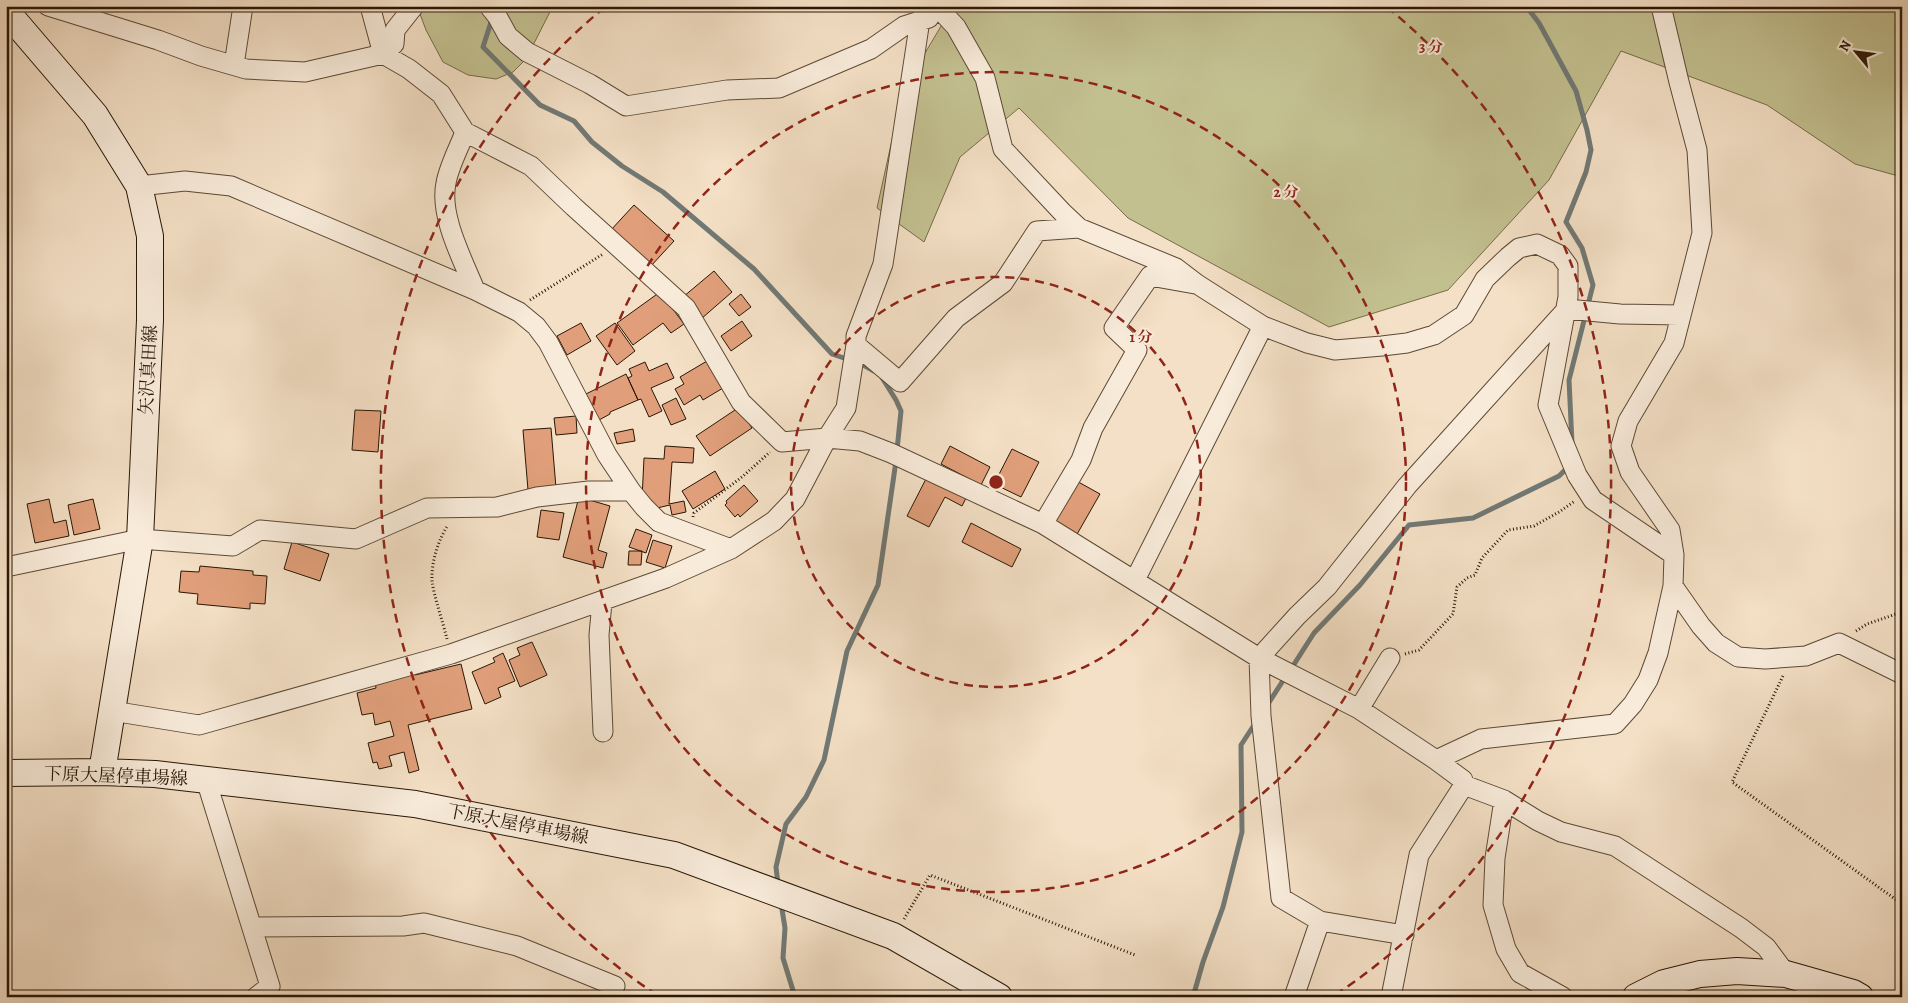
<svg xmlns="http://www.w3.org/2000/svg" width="1908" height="1003" viewBox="0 0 1908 1003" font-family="Alegreya,'Noto Serif JP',serif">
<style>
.green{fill:#c3c090;stroke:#766c4a}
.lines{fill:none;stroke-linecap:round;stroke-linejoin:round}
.stream{stroke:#717975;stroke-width:5}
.building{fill:#e09f7a;stroke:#291705}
.street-casing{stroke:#5c4935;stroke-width:21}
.secondary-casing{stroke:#291705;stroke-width:28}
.path{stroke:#291705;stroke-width:3;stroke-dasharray:1 2.5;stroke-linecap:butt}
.street{stroke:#f8ebda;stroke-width:19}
.secondary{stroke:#f8ebda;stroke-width:26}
.ring{fill:none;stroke:#8f2418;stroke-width:2.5;stroke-dasharray:9 6}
.labels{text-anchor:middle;stroke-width:4;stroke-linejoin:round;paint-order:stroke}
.street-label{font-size:18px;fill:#291705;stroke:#f8ebda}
.centre{fill:#8f2418;stroke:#f8ebda;stroke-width:2.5}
.ring-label{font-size:15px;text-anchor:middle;font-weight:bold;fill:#8f2418;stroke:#f8ebda;stroke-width:4;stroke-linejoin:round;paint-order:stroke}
</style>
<rect width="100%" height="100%" fill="#f4e0c6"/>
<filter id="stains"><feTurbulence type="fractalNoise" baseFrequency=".004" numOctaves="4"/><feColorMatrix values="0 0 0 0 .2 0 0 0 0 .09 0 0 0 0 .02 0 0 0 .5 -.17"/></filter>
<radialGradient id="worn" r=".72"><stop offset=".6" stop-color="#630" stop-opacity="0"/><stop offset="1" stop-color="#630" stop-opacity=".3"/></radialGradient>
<!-- green -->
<path class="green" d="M417,6H553L526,59L513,72L496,79L468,75L443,62L426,30Z
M953,6H1902V177L1855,164L1767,105L1621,51L1549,180L1448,290L1329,327L1128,218L1019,108L960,157L924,242L877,208L903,90Z"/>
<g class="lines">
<!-- stream -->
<path class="stream" d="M1526,6L1539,23L1576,91L1587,130L1591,150L1586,172L1566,222L1582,248L1593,285L1569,380L1572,443
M492,19L483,47L540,105L574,121L592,142L622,166L663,192L754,269L832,354L844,358
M858,362L874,371
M881,376L896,400L901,411L897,450
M1291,669L1314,633L1360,585L1409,525L1473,518L1559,476L1569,466
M1266,707L1286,676
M778,884L776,867L786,824L806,797L824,760L847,651L878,585L896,461
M781,903L785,928L783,958L795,997
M1193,997L1203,962L1223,907L1242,832L1241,745L1256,722"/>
</g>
<!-- building -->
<path class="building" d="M634,205L674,241L650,267L610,231Z
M714,271L732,292L701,319L683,297Z
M660,292L684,324L671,333L663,323L633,345L617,323Z
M741,294L751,307L739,316L729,304Z
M742,321L752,336L731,351L721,336Z
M581,323L591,341L567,355L557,336Z
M615,323L635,351L617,365L596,336Z
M707,361L723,388L703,400L700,395L684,405L675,389L684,384L680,377Z
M645,362L649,371L667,363L674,378L651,388L662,411L649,417L641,399L638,400L628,378L632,376L629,369Z
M626,374L638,400L610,412V414L599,420L586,394Z
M676,398L686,419L671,425L662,405Z
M738,408L752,428L710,456L696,436Z
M355,410L381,411L378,452L352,450Z
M576,416L577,433L556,435L554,418Z
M551,428L556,488L528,490L523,430Z
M633,429L635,441L617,444L614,433Z
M665,446L694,448L693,463L672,462L669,504L684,501L686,512L672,515L670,505L657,508L642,499L644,458L664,459Z
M950,446L990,467L981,485L941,464Z
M1012,449L1039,462L1021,497L994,484Z
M715,471L725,489L693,509L682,491Z
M929,473L968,494L962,506L945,497L929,527L907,516Z
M1073,479L1100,494L1076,536L1049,521Z
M6,485H10L8,521H6Z
M744,485L758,501L740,517L738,514L735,517L725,505L727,503L726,501Z
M579,497L610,506L598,550L607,553L603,568L563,557Z
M49,499L54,523L66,520L69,536L35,543L27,504Z
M93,499L100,529L74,535L68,505Z
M541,510L564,513L559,540L537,537Z
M971,523L1021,549L1012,567L962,542Z
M636,529L652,535L646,553L629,547Z
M653,540L672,546L665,568L646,562Z
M292,542L329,554L320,581L284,569Z
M629,551H642L641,565H628Z
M200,566L253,571V575L267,576L265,604L250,603V609L197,604L198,594L179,592L181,571L199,572Z
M532,642L547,675L520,687L509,660L520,655L517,648Z
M503,653L515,681L498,688L501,697L485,704L472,672L495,662L493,658Z
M461,664L472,709L408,725L419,770L409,773L404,752L389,756L392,766L379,769L377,762L373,763L368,743L394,736L390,721L375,725L373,713L362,715L357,693L376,688L375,682L414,672L415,675Z"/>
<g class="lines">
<defs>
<path id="street" d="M48,6L158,40L201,56L246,69L305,72L383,54L394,44L395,30L414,6
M370,6L383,54L409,69L441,94L465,132L531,166L574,207L686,308L741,402L782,442L827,438L860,441L891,453L1043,524L1259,658L1359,709L1436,760L1463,780L1464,785L1504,800L1538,821L1561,832L1615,846L1741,928L1766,947L1786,974
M489,6L497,16L508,36L527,52L590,84L626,106L727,90L779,88L871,49L904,26L929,18
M944,14L956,27L985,78L1003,149L1063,213L1079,228L1176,268L1197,284L1263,326L1307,343L1335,350L1382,346L1407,343L1434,335L1464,315L1485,279L1508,257L1519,248L1537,244L1560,255L1568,266V297L1548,405L1577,475L1593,500L1674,555
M234,65L243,6
M465,132C459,148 449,166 446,183C439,216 463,260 475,290
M139,186L185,181L231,186L475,290L519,312L536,326L548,342L607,455L631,491L644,507L659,522L731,549
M1567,309L1620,314L1681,315
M856,345L900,382L956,318L1003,283L1037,231L1079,228
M1043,524L1081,460L1093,428L1137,350L1114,328L1150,276L1195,284
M6,567L140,539L233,546L260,530L356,539L427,508L497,507L537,497L589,491H631
M1135,580L1263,326
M1673,586L1701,626L1716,643L1738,657L1765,659L1806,656L1839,643L1902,674
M602,602L599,635L603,732
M1359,709L1390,658
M112,711L199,725L451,654L666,578L731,549L774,521L795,499L827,438L846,408L856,345V336L883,264L920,20
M1436,760L1481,739L1615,724L1633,704L1648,680L1658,653L1673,586L1674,555L1670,530L1630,472L1621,446L1628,421L1674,343L1702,233L1697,150L1679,82L1661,6
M206,780L270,986L256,997
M1504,800L1495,858L1493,905L1506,949L1520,973L1563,997
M252,927L403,926L424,923L517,946L615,986
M1404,935L1320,921L1281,898L1261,716L1259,658L1297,616L1327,587L1407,486L1566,310
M1294,997L1320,921
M1391,997L1419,855L1464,785"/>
<path id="secondary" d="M6,11L95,115L139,186L150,236V320L140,539L102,772
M6,773L102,772L155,774L415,804L674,855L893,936L999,997
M1636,997L1664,983L1700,974L1737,971L1786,974L1853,993L1860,997"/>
</defs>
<!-- street casing -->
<use href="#street" class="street-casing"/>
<!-- secondary casing -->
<use href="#secondary" class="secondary-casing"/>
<!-- path -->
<path class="path" d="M530,300L603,254
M693,517L694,513L742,477L770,452
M1902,565V571
M1856,631L1867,624L1902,612
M447,639C443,622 434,597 432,581C431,563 438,540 448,525
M1405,654L1419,650L1453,614L1457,587L1467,578L1475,575L1482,558L1508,530L1534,526L1559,512L1575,501
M1783,676L1732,782L1902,904
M904,919L930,875L1135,955"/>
<!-- street -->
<use href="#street" class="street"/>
<!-- secondary -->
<use href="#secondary" class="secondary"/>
</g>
<!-- distance rings -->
<g class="ring">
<circle cx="996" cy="482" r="205"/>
<circle cx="996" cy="482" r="410"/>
<path d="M657 995A615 615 0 0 1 605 7M1387 7A615 615 0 0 1 1335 995"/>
</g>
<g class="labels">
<!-- street labels -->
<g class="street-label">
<text transform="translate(148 370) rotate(-87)" y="6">矢沢真田線</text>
<text transform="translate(116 776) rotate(2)" y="6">下原大屋停車場線</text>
<text transform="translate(518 824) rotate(11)" y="6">下原大屋停車場線</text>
</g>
</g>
<circle cx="996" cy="482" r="8" class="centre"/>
<g class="ring-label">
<text x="1431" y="52">3 分</text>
<text x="1286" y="197">2 分</text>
<text x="1141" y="342">1 分</text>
</g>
<!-- margin -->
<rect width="1908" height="1003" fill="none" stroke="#f4e0c6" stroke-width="25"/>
<rect x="8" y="8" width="1893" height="988" fill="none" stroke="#291705" stroke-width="2.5"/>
<rect x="12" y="12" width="1883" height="978" fill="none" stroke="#291705"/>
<!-- north arrow -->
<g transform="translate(1856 52) rotate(299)" stroke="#f8ebda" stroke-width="4" paint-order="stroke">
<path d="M0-4L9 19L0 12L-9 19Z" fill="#291705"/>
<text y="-8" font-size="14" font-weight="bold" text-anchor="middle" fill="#291705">N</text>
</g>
<rect width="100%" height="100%" filter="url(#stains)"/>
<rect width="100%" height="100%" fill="url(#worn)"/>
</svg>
